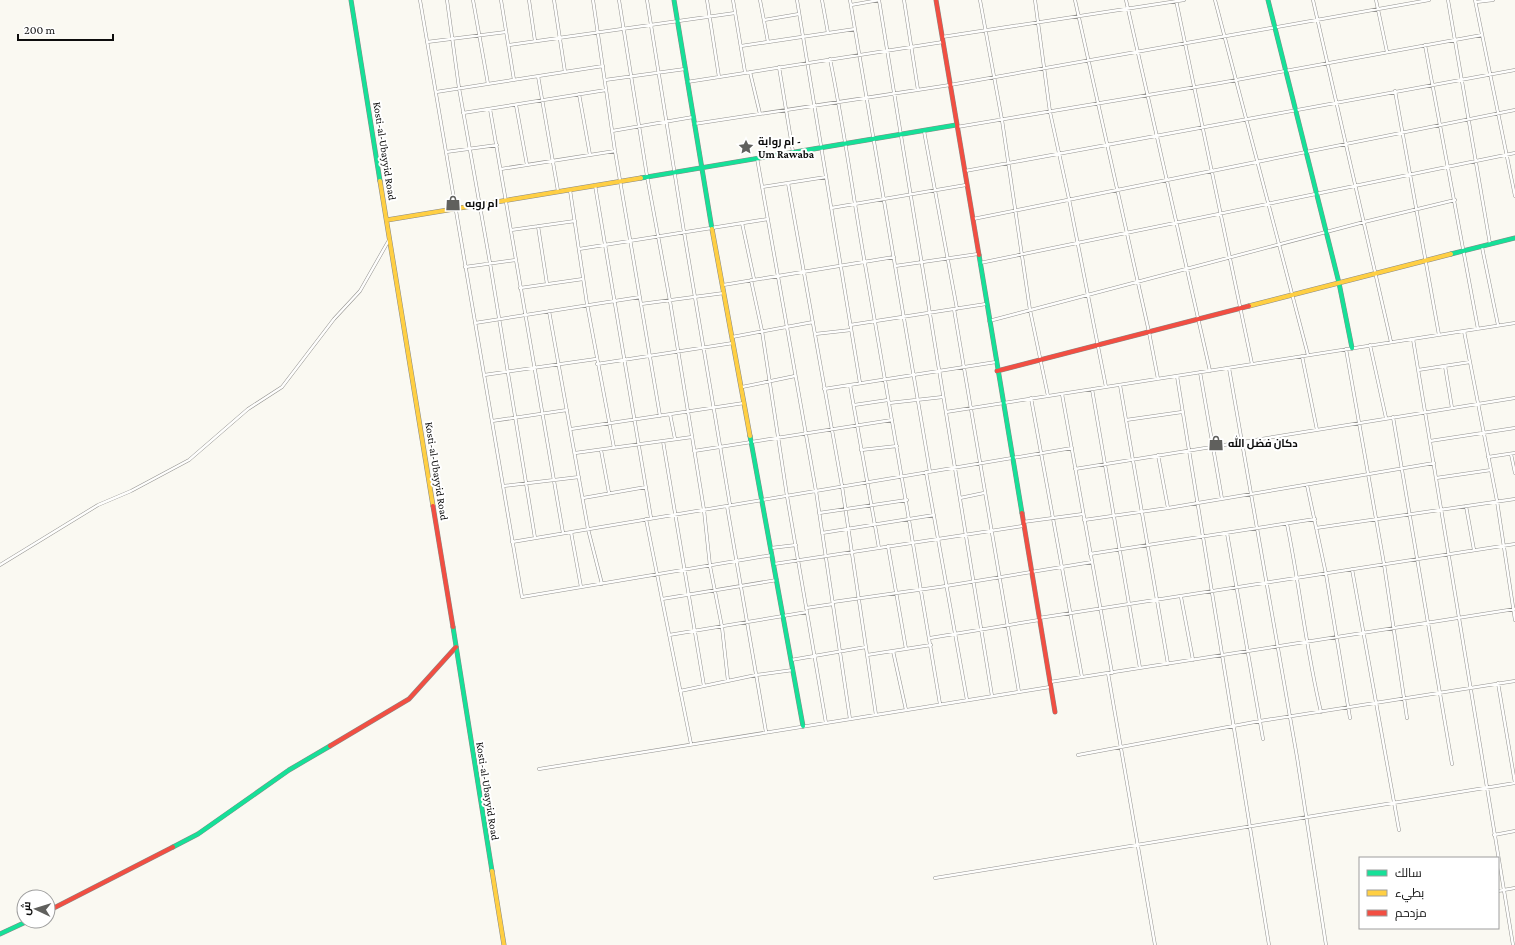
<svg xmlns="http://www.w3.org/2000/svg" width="1515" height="945" viewBox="0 0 1515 945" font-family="'Crimson Pro',Cairo,serif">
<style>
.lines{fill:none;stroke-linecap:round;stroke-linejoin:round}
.street-casing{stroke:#949390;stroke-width:3.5}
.fast-casing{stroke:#8a8a87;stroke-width:5}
.slow-casing{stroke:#8a8a87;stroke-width:5}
.jam-casing{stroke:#8a8a87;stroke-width:5}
.street{stroke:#fefefd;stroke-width:2.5}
.fast{stroke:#16e098;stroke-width:4}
.slow{stroke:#ffcf43;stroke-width:4}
.jam{stroke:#f24e42;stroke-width:4}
.labels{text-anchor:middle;stroke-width:4;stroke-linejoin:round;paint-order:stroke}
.poi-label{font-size:11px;font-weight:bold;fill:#0d0d0d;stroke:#fff;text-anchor:start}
.street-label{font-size:11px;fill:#0d0d0d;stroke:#fff}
</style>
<rect width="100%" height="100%" fill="#faf9f2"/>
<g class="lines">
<defs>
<path id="street" d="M420,0L522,597L772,555
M447,0L459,88L490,263L535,538
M473,0L488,84
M501,0L514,80
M529,0L535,41
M554,0L565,72
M593,0L615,151L660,416
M619,0L647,176L670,301L704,510L710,566L722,627L728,681
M647,0L684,232L730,505
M707,0L719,77
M733,0L745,72
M760,0L768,42
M797,0L860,383
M822,0L828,33
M850,0L930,472
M879,0L992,696
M904,0L918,90
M980,0L1002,120L1030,310L1048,396
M1035,0L1050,112L1069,199L1106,387
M1075,0L1149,332L1158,379
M1126,0L1210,371
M1176,0L1252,364
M1215,0L1308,355
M1313,0L1391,342
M1376,0L1387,52
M1448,0L1490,244
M1475,0L1515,196
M1476,2L1493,0
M851,5L879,0
M764,20L799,14
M942,37L1184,0
M427,42L506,32
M509,45L735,13
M1425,45L1478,329
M741,46L855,29
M830,59C844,127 853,196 865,264C890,411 916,557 940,704
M779,67L793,152
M750,72L760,114
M538,76L558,191
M605,80L685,69
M687,82L943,42
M1395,91L1439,335
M436,92L603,66
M579,94L590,155
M516,105L527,165
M490,109L563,533
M463,113L606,90
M694,124L950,85L1429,0
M957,127L1220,83L1482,35
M612,131L693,117
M924,131L957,309
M446,152L497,145
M757,158L816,491L850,719
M501,169L615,151
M965,171L1515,70
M788,183L842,486L876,715
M595,185L651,518
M762,187L826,177
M570,190L587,304L614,448
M831,208L966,185
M973,219L1515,110
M742,223L754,279
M538,226L547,284
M511,230L575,221
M1482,247L1498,325
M579,249L768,219
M980,263L1515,153
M895,266L978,254
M465,267L516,260
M751,280L762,331L787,496L826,723
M723,285L894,257
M520,288L583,279
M641,304L724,293
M954,309L1019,692
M549,311L588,529L602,584
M989,321L1364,222L1455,200
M475,323L640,297
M850,325L986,304
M1464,331L1497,501L1515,620
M815,334L851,330
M732,337L813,322
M1413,339L1513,945
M1370,345L1386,418
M1346,349L1384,564L1407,718
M1302,356L1317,430
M597,364L733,343
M1445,366L1452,408
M1229,368L1297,757L1326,945
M1418,370L1470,362
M1200,372L1222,499
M484,375L596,359
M1177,376L1269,945
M850,385L879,548
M1120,385L1168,664
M742,387L795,376
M824,389L996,362
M1092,389L1140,668
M1062,394L1112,673
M1031,398L1082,677
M889,403L943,397
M854,405L888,400
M946,412L1515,323
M670,414L675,439
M1393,417L1452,764
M1126,420L1182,412
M492,421L567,410
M571,429L744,403
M663,441L704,686
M1430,441L1515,428
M601,450L609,493
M861,450L897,446
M694,451L892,420
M575,453L692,437
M1511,454L1515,473
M1158,455L1168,508
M1488,457L1515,453
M1075,469L1515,398
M926,472L967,700
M1436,478L1491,470
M1307,485L1326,574L1350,718
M503,486L579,477
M583,498L646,487
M960,498L984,493
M727,506L766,732
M1466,506L1474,550
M819,513L907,500
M646,519L691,744
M1084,520L1168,508L1434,463
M1023,522L1083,514
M1287,524C1300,587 1306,650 1321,712
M1316,528L1515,499
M571,532L581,587
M822,533L934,515
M1227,533L1263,739
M512,542L1072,448
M888,546L906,649
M771,548L796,545
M1090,554L1315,519
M774,564L1023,526
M0,565L98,505L131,491L189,460L248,409L282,387L334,319L360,291L389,240
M1352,569L1399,830
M1181,597L1193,660
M662,599L777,580
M833,602L946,586L1092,562
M806,608L833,604
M1039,618L1515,544
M669,635L807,612
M930,638L1039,620
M893,651L906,710
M867,655L931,645
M791,660L866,647
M1108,673L1155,945
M1050,682L1515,609
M1498,683L1515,783
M680,691L756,675L793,670
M1078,755L1260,721L1515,681
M539,769L1050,687
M1494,835L1515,831
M935,878L1515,783
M1498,891L1515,888"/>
<path id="fast" d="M351,0L380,181
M674,0L712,229
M1268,0L1339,283L1352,348
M641,178L956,125
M1451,254L1515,238
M979,255L1022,513
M750,436L803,726
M453,627L492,871
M173,847L198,834L289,770L330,746
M0,934L28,921"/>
<path id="slow" d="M380,181L433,506
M387,220L641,178
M712,229L750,436
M1249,306L1451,254
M492,871L504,945"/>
<path id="jam" d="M936,0L979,255
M997,371L1249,306
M433,506L453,627
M1022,513L1055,712
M330,746L409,699L456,647
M48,911L173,847"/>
</defs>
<!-- street casing -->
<use href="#street" class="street-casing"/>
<!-- fast casing -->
<use href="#fast" class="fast-casing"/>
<!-- slow casing -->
<use href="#slow" class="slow-casing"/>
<!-- jam casing -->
<use href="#jam" class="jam-casing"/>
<!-- street -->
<use href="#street" class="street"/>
<!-- fast -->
<use href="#fast" class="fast"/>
<!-- slow -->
<use href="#slow" class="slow"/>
<!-- jam -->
<use href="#jam" class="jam"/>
</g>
<!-- icons -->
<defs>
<symbol id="sight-bare" viewBox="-9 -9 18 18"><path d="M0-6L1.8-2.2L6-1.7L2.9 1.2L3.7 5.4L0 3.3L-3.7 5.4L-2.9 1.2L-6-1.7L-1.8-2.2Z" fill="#60605d" stroke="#fff" stroke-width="2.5" paint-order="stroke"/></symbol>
<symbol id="shop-bare" viewBox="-9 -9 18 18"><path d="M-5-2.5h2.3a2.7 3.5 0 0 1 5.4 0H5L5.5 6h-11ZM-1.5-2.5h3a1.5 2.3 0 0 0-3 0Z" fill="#60605d" stroke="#fff" stroke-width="2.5" paint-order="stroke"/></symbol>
</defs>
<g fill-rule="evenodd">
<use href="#sight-bare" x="735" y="136" width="22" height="22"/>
<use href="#shop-bare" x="442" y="192" width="22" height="22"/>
<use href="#shop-bare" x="1205" y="432" width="22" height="22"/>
</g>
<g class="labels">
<!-- poi labels -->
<g class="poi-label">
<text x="758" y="145">ام روابة -<tspan x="758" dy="13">Um Rawaba</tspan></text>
<text x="465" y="207">ام روبه</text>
<text x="1228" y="447">دكان فضل الله</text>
</g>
<!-- street labels -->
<g class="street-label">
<text transform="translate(385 151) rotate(81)" y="4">Kosti-al-Ubayyid Road</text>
<text transform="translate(437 471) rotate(81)" y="4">Kosti-al-Ubayyid Road</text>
<text transform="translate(488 791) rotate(81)" y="4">Kosti-al-Ubayyid Road</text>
</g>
</g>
<!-- legend -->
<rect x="1359" y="857" width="140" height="72" fill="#ffffff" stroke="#9e9e9e"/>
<rect x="1367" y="870" width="20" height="6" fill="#16e098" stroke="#9e9e9e"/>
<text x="1395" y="877" font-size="12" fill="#0d0d0d">سالك</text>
<rect x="1367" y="890" width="20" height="6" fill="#ffcf43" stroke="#9e9e9e"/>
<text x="1395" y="897" font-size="12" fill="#0d0d0d">بطيء</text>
<rect x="1367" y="910" width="20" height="6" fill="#f24e42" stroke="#9e9e9e"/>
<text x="1395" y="917" font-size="12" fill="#0d0d0d">مزدحم</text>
<!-- north arrow -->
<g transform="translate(36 909) rotate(274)"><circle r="19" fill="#ffffff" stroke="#9e9e9e"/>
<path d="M0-3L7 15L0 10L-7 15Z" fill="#60605d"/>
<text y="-6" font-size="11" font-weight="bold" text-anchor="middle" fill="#0d0d0d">ش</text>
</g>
<!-- scale -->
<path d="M18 34v6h95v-6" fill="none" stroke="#0d0d0d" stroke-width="2"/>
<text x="24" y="34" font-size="12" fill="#0d0d0d" stroke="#ffffff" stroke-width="3" paint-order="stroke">200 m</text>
</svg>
